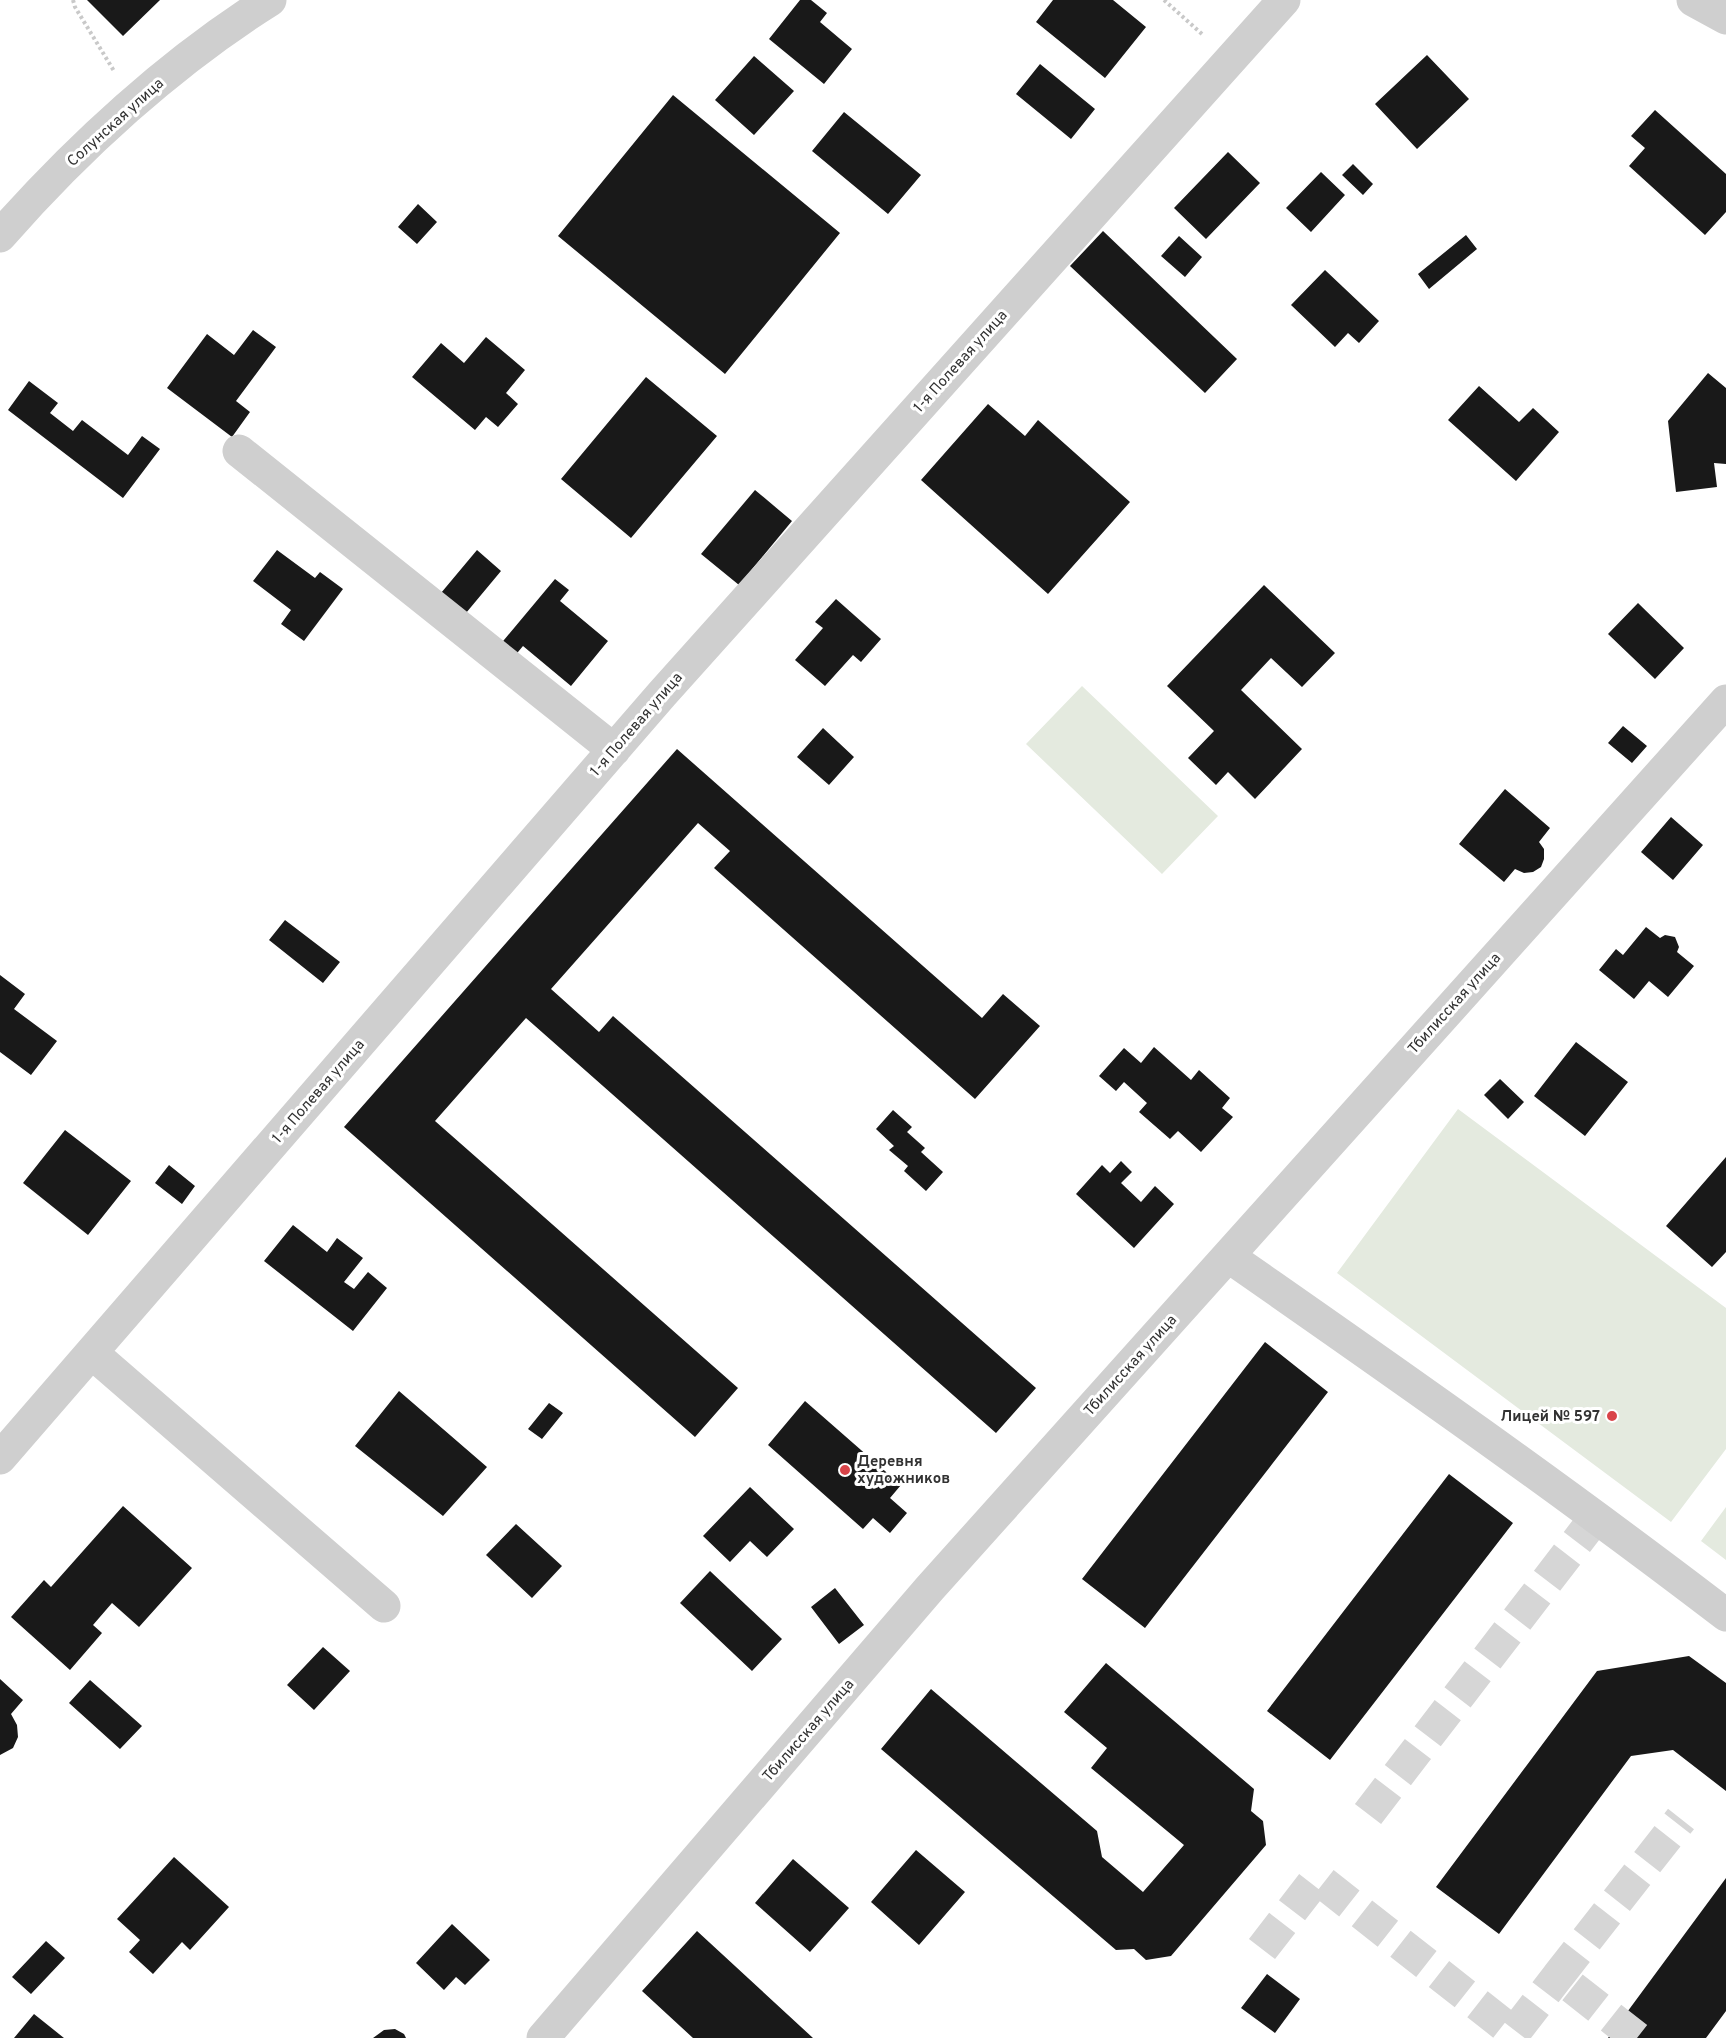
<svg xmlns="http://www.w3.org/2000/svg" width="1726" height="2038" viewBox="0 0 1726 2038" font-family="Overpass,sans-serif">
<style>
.green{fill:#e4eadf}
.building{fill:#191919}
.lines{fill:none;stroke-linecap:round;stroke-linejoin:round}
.minor-tunnel{stroke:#d6d6d6;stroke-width:33;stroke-dasharray:33 16;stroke-linecap:butt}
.path{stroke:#c9c9c9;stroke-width:4;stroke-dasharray:3 3;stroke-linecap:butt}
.minor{stroke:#cfcfcf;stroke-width:33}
.poi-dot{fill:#d94449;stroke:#fff;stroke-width:2}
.labels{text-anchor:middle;stroke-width:6;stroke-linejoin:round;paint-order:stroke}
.street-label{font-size:15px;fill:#323232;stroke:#fff}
.poi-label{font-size:15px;font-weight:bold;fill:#323232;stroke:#fff;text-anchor:end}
</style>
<rect width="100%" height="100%" fill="#fff"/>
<!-- green -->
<path class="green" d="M1082,686L1218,816L1162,874L1026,744Z
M1458,1109L1726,1308V1449L1671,1522L1337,1273Z
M1726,1507V1560L1701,1541Z"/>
<!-- building -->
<path class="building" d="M87,0H160L123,36Z
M800,0H811L827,13L820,22L852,49L824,84L769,39Z
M1053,0H1113L1146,27L1105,78L1036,22Z
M1427,55L1469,99L1417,149L1375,104Z
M754,56L794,91L754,135L715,100Z
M1040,64L1095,109L1071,139L1016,94Z
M673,95L840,233L725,374L558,236Z
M1655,110L1726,174V212L1705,235L1629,166L1645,148L1631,136Z
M844,112L921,175L888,214L812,151Z
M1228,152L1260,183L1206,239L1174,208Z
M1353,164L1373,184L1363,195L1342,175Z
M1321,172L1345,195L1311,232L1286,208Z
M418,204L437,222L417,244L398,227Z
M1103,231L1237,359L1205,393L1070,266Z
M1466,235L1477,249L1429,289L1418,274Z
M1179,236L1202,257L1185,277L1161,256Z
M1325,270L1379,321L1359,343L1348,333L1335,347L1291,305Z
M253,330L276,347L236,401L250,412L232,437L167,388L207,334L234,355Z
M486,337L525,370L506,393L518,404L498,427L486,417L475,430L412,377L441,343L464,363Z
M1708,373L1726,388V464L1714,463L1717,487L1676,492L1668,421Z
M646,377L717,436L631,538L561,479Z
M29,381L58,403L50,413L73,431L82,420L128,455L142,436L160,449L123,498L8,410Z
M1479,386L1519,422L1533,408L1559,432L1516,481L1448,420Z
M988,404L1025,436L1038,420L1130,502L1048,594L921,480Z
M755,490L792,521L739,585L701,554Z
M277,550L315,578L320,572L343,589L304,641L281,624L291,610L253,581Z
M477,550L501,571L466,613L441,593Z
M555,579L569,590L560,601L608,641L571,686L523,646L513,658L499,646Z
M1264,585L1335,653L1302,687L1271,658L1241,690L1302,749L1255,799L1228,772L1216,785L1188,758L1214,731L1167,686Z
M836,599L881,639L861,662L853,655L825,686L795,660L823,628L815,622Z
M1638,603L1684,648L1655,679L1608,634Z
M1623,726L1647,746L1632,763L1608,743Z
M823,728L854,757L829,785L797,757Z
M677,749L982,1018L1003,994L1040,1026L975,1099L714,868L730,851L698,823L551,989L599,1032L613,1016L1036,1388L996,1433L526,1018L435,1121L738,1388L695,1437L344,1127Z
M1505,789L1550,828L1539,842L1544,849V859L1541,867L1533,872L1524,873L1515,869L1504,882L1459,844Z
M1671,817L1703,845L1673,880L1641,852Z
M285,920L340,962L323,983L269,940Z
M1646,927L1660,938L1665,935L1675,937L1679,947L1677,952L1694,966L1668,997L1649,981L1634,999L1599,970L1616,949L1623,955Z
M0,975L25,994L14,1009L57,1041L31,1075L0,1052Z
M1576,1042L1628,1082L1585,1136L1534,1096Z
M1154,1047L1191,1080L1199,1070L1230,1098L1222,1108L1233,1117L1201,1152L1178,1131L1170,1139L1139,1112L1147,1103L1124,1082L1116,1091L1099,1076L1124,1048L1141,1063Z
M1500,1079L1524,1102L1508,1119L1484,1095Z
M893,1110L912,1127L907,1132L925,1148L921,1152L943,1172L926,1191L904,1171L908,1166L889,1150L894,1146L876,1129Z
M65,1130L131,1181L88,1235L23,1183Z
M1726,1157V1252L1712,1267L1666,1226Z
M1121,1161L1132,1172L1121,1183L1141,1202L1155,1186L1174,1204L1134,1248L1076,1194L1102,1165L1110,1173Z
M169,1165L195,1186L182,1204L155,1183Z
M293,1225L327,1252L337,1238L363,1258L344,1282L354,1289L368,1272L387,1288L353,1331L264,1261Z
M1265,1342L1328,1392L1145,1628L1082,1579Z
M399,1391L487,1467L443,1516L355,1446Z
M805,1401L901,1485L890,1498L907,1513L890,1533L873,1518L863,1529L768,1445Z
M549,1403L563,1413L542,1439L528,1429Z
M1449,1474L1513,1523L1330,1760L1267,1711Z
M750,1487L794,1529L767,1557L750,1541L730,1562L703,1536Z
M123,1506L192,1568L139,1627L112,1603L93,1625L102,1633L70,1670L11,1617L44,1580L51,1587Z
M516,1524L562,1566L532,1598L486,1555Z
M710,1571L782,1639L752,1671L680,1603Z
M835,1588L864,1625L839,1644L811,1607Z
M323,1647L350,1671L314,1710L287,1685Z
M1689,1656L1726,1683V1791L1673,1750L1631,1756L1499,1934L1436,1887L1597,1671Z
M1106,1663L1254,1789L1251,1811L1263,1821L1266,1845L1171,1956L1146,1960L1134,1949L1116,1950L881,1749L931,1689L1097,1831L1102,1857L1143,1892L1184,1845L1091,1768L1107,1748L1064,1712Z
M0,1679L23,1700L11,1714L17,1725L18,1737L13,1748L0,1755Z
M90,1680L142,1726L120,1749L69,1703Z
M916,1850L965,1892L919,1945L871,1902Z
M174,1857L229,1907L190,1950L182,1942L153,1974L129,1952L140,1940L117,1919Z
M793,1859L849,1908L810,1952L755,1903Z
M1726,1878V2011L1706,2038H1608Z
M452,1924L490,1960L465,1985L456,1977L444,1990L416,1963Z
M697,1931L813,2038H693L642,1991Z
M46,1941L65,1958L31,1994L12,1977Z
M1267,1974L1300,1999L1275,2033L1241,2008Z
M34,2014L64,2038H14Z
M395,2029L404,2034L406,2038H373L384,2030Z"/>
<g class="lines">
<!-- minor-tunnel -->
<path class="minor-tunnel" d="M1368,1814L1596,1517
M1262,1949L1317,1878L1514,2033L1558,1976
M1637,2038L1558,1976L1681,1819"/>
<!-- path -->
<path class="path" d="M73,0L75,7L114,71
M1164,0L1203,35"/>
<!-- minor -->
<path class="minor" d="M1693,0L1726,18
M0,236C77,148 171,62 270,0
M239,451L614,750
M1228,1256C1396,1373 1563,1490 1726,1615
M92,1353L384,1606
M0,1458L662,694L1284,0
M543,2038L930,1588L1726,701"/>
</g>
<!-- markers -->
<g class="poi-dot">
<circle cx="1612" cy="1416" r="6"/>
<circle cx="845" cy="1470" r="6"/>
</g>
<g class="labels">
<!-- street labels -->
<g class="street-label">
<text transform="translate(115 122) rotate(-42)" y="5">Солунская улица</text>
<text transform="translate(960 361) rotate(-48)" y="5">1-я Полевая улица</text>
<text transform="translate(636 724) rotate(-49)" y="5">1-я Полевая улица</text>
<text transform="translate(1454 1003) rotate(-48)" y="5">Тбилисская улица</text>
<text transform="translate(318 1091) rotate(-49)" y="5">1-я Полевая улица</text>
<text transform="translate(1130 1365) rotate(-48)" y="5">Тбилисская улица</text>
<text transform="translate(808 1730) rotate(-49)" y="5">Тбилисская улица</text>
</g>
<!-- poi labels -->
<g class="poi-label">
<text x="1600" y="1421">Лицей № 597</text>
<text x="857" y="1466" text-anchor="start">Деревня<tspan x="857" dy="17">художников</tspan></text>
</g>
</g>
</svg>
